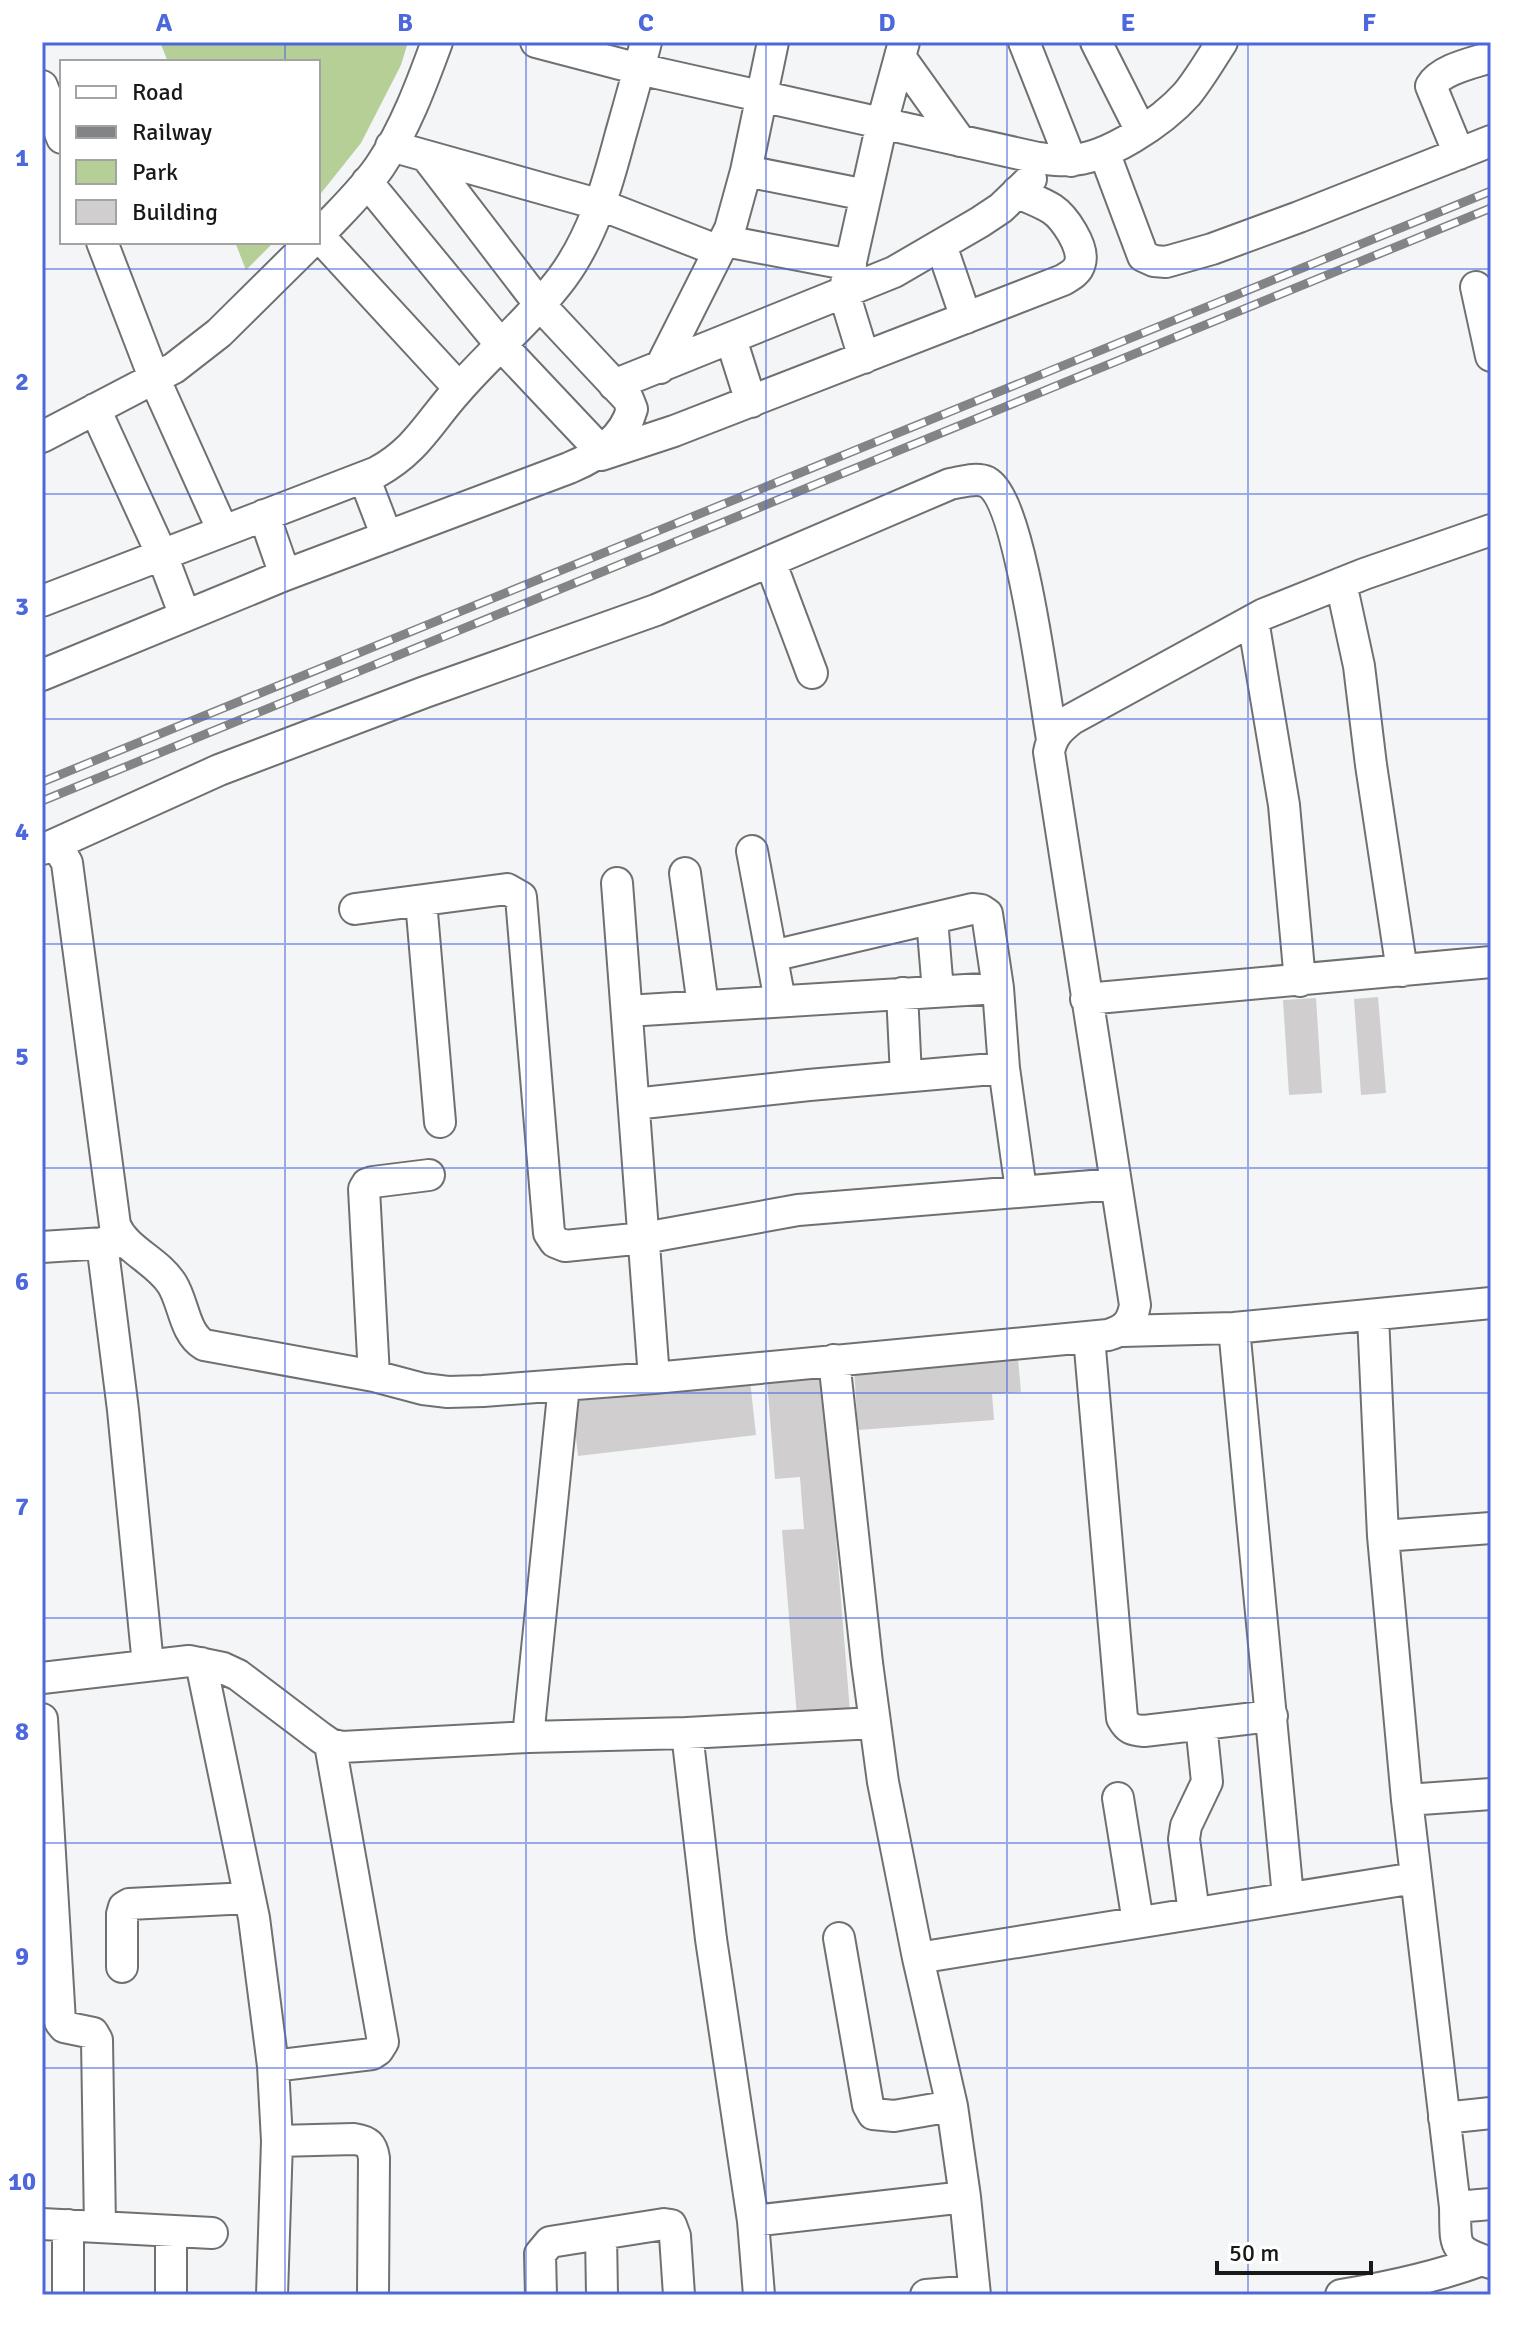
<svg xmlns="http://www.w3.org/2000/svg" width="1533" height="2337" viewBox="0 0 1533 2337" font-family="Signika,sans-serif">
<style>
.green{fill:#b5cf96}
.building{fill:#d0cecf}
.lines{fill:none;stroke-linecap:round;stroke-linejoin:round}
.minor-casing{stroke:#6f7072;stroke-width:34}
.minor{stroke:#fff;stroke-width:30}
.rail-casing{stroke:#838485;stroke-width:9}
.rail{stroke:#fff;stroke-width:6;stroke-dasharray:18;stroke-linecap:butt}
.grid{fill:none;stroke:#4c68dc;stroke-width:2;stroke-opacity:0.55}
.neatline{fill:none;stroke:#4c68dc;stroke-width:3}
.grid-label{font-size:26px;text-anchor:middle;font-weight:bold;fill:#4c68dc}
</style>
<rect width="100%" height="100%" fill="#f4f5f7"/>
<!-- green -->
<path class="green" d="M160,42H408L401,65L361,143L318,197V62H168Z
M235,242H274L246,270Z"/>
<!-- building -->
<path class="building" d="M1378,997L1386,1093L1361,1095L1354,999Z
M1316,998L1322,1093L1289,1095L1283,1000Z
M1018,1358L1021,1392L992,1394L994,1420L858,1430L854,1370Z
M823,1376L850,1712L797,1717L782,1530L804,1529L800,1477L775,1479L767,1381Z
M750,1380L756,1435L578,1456L572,1401Z"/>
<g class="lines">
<defs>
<path id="minor" d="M536,42L639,69L1038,158C1048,159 1059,161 1069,160C1106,160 1163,121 1187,94C1200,78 1211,59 1222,42
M1024,42L1071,161
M1096,42L1141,131
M900,57L960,141
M42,86L62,138
M391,146L601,205L719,251
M1104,152L1143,256L1154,261L1166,262L1212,249L1299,217L1491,141
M1459,154L1431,86C1441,69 1473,63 1491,57
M746,171L866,195
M367,182L501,345L601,451
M318,235L459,388
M318,236C339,213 363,191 380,166C405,129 422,83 437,42
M725,241L851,265
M102,242L155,380L223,531
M941,245L966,318
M1476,287L1491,356
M731,339L751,402
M864,358L844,293L882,123L904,42
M660,368L730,229L746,171L773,42
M614,385L894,272L980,222L1001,208L1031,179
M95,409L162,555L185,616
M42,437L174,368L219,333L311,242
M601,455L674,431L1063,280C1070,276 1078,272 1080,263C1085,247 1064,217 1052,209C1041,202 1028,198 1017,192
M364,477L387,537
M264,515L285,575
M770,561L812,673
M1341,583L1359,666L1371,765L1402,971
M42,601L377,472C417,450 429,422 458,390C491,352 531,319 562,278C593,236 607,186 620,137C629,105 638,74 646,42
M1253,620L1284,805L1300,981
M42,675L285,575L569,468C596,457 624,439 632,409L628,399L540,305L426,156
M51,846L219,770L425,692L656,610L950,484C962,482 976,477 987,482C1021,501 1044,695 1052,739
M42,849C56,845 61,851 67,863L115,1225C126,1251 157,1260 172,1284C184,1303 184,1333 204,1345L374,1376L423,1389L448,1392L483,1391L654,1378L1108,1335C1125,1330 1132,1323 1135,1305L1049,752C1052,736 1059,729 1072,719L1264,614L1364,574L1491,530
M752,851L780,1001
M685,873L703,1006
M617,883L654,1378
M421,901L440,1122
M355,909L507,889L521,897L549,1233L555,1242L565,1246L644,1238L798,1210L1116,1184
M932,919L938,991
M772,956L972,909L981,910L987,914L998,988L1004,1068L1021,1190
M902,993L906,1076
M1086,999L1491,962
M627,1011L998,988
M634,1104L809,1085L1004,1068
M102,1243L123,1410L148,1665
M42,1247L120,1242
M1373,1316L1383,1536L1407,1800L1455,2207C1456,2246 1451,2250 1491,2263
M1234,1328L1288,1897
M1122,1331L1234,1328L1491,1303
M1089,1337L1122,1718C1128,1729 1132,1730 1144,1731L1272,1716
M834,1360L867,1663L883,1782L918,1958L952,2106L965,2197L975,2295
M374,1376L364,1189L367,1184L373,1182L429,1175
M1383,1536L1491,1528
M201,1663L254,1918L273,2066L277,2141L272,2295
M42,1678L189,1661L223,1668L238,1675L320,1737L330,1744L342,1747L528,1737L687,1733L874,1723
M42,1719L60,2022L64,2027L93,2033L97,2040L100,2227
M687,1733L711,1939L753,2221L759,2295
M528,1737L564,1385
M1118,1798L1138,1922
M1407,1800L1491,1794
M1194,1913L1184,1839L1186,1826L1207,1782L1201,1724
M839,1938L868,2105L873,2114L894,2116L952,2106
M918,1958L1415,1878
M122,1967V1914L124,1907L129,1904L249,1898
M273,2066L372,2054L378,2050L383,2042L330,1744
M1444,2118L1491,2113
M277,2141L354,2139C368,2141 372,2145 374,2158L373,2295
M1455,2207L1491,2204
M753,2221L965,2197
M42,2224L212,2233
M601,2234L602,2295
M68,2295V2225
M171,2295V2231
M541,2295L540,2254L550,2242L664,2224L671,2225L675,2236L679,2295
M926,2295L974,2291
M1341,2295C1390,2287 1436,2277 1482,2260"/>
</defs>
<!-- minor casing -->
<use href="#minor" class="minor-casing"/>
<!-- minor -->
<use href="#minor" class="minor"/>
<defs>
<path id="rail" d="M42,782L1491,191
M42,801L1491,208"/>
</defs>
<!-- rail casing -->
<use href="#rail" class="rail-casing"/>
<!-- rail -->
<use href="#rail" class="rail"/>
</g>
<!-- grid -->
<path class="grid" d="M285,42V62M526,42V2295M766,42V2295M1007,42V2295M1248,42V2295M285,242V2295M42,269H1491M42,494H1491M42,719H1491M42,944H1491M42,1168H1491M42,1393H1491M42,1618H1491M42,1843H1491M42,2068H1491"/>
<!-- border -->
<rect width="1533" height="2337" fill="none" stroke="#ffffff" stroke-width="88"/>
<!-- legend -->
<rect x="60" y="60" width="260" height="184" fill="#ffffff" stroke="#a3a3a3" stroke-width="2"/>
<rect x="76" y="86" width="40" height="12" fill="#ffffff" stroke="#a3a3a3" stroke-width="2"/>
<text x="132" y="100" font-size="24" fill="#181919">Road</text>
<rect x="76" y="126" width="40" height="12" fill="#838485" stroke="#a3a3a3" stroke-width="2"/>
<text x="132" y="140" font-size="24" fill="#181919">Railway</text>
<rect x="76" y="160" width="40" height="24" fill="#b5cf96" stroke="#a3a3a3" stroke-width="2"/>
<text x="132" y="180" font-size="24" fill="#181919">Park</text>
<rect x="76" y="200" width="40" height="24" fill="#d0cecf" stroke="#a3a3a3" stroke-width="2"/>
<text x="132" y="220" font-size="24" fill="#181919">Building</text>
<!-- scale -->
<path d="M1217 2261v12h154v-12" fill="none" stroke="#181919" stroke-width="4"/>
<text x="1229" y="2261" font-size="24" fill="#181919" stroke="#ffffff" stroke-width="6" paint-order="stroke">50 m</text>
<rect x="44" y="44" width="1445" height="2249" class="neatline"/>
<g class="grid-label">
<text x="164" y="31">A</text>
<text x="405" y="31">B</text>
<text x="646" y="31">C</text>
<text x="887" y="31">D</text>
<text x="1128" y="31">E</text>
<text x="1369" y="31">F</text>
<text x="22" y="166">1</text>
<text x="22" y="390">2</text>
<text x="22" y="615">3</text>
<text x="22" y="840">4</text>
<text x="22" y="1065">5</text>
<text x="22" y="1290">6</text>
<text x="22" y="1515">7</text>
<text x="22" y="1740">8</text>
<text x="22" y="1965">9</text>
<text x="22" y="2190">10</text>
</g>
</svg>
